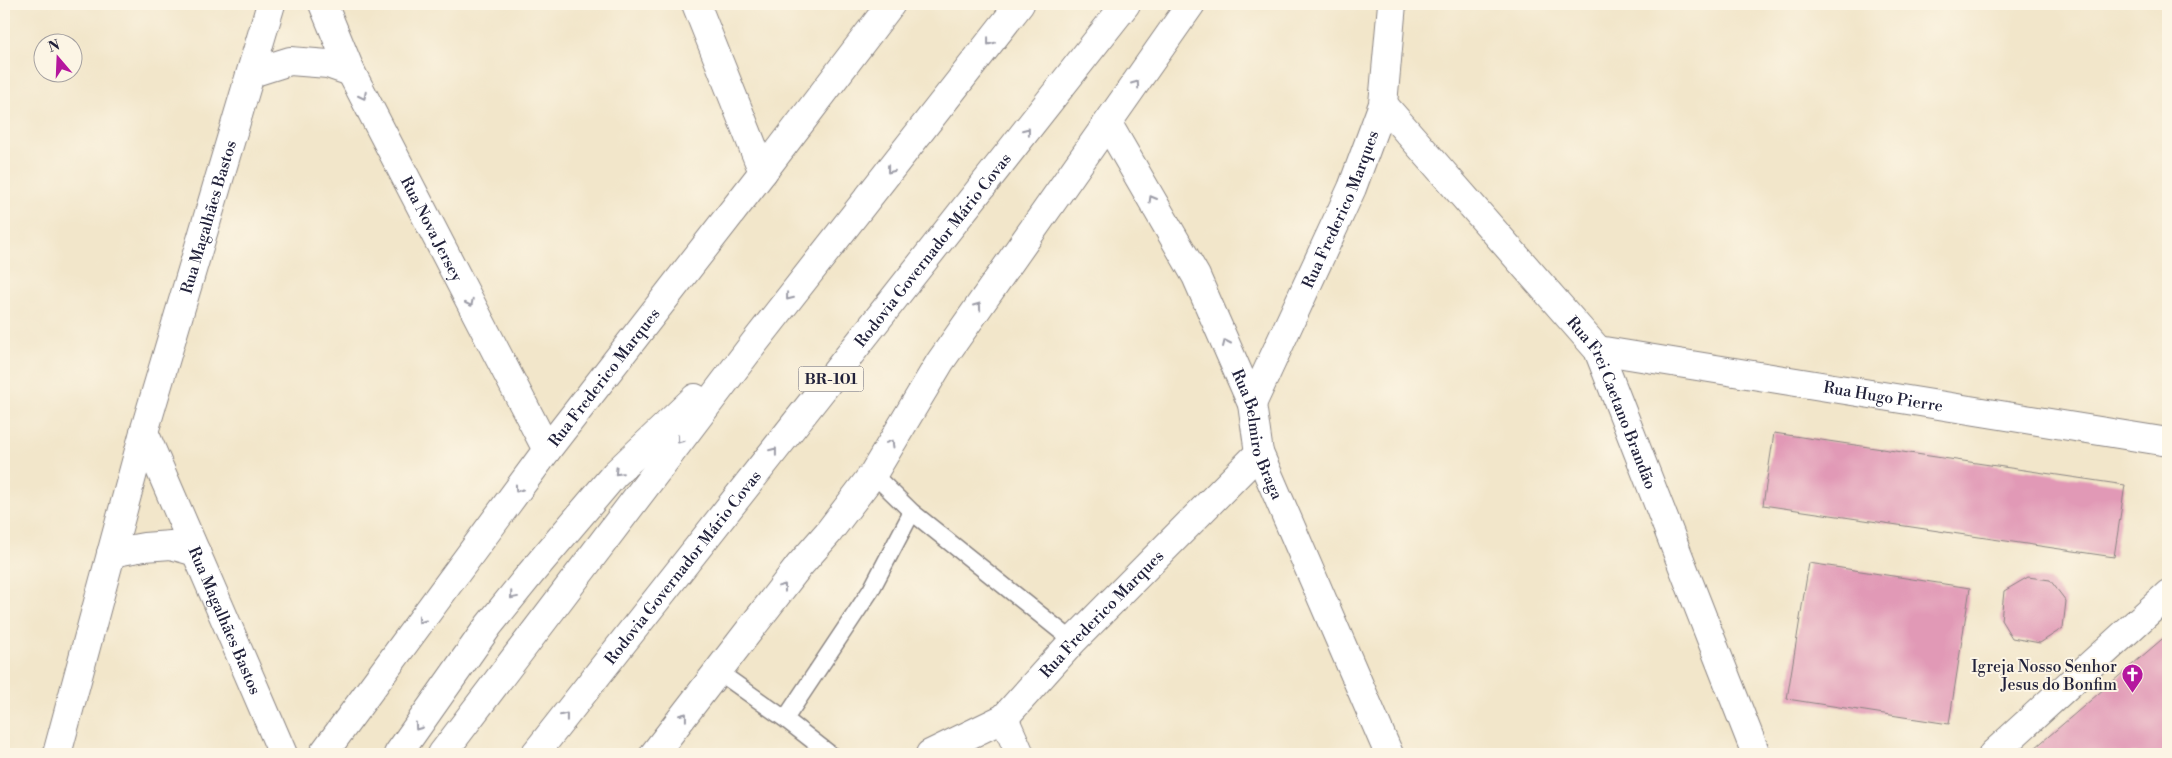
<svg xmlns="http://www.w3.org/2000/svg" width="2172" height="758" viewBox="0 0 2172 758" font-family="'Libre Bodoni',serif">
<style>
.building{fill:#e199b6}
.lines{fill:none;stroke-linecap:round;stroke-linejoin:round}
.lane-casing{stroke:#8a8482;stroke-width:19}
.street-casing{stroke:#8a8482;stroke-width:30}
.secondary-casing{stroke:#8a8482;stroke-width:30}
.highway-casing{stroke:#8a8482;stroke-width:30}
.lane{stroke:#fff;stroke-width:16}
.street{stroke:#fff;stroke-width:28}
.secondary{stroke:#fff;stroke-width:28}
.highway{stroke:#fff;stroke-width:28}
.oneway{stroke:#9c9ca7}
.labels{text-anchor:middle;stroke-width:4;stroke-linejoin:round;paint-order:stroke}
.shield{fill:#fcf5e5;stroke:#63616e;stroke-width:1}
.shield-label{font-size:15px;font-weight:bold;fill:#22223b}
.street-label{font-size:16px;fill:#22223b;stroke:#fcf5e5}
.poi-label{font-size:16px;fill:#22223b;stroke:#fcf5e5;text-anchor:end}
</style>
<rect width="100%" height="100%" fill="#fcf5e5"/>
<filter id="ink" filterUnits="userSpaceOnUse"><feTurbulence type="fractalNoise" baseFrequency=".02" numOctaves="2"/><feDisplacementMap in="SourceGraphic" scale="10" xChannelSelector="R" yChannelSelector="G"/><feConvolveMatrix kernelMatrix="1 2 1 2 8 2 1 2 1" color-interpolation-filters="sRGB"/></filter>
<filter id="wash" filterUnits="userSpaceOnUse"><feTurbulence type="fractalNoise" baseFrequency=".0096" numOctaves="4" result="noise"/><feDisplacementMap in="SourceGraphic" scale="20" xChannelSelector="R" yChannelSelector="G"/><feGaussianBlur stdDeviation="1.12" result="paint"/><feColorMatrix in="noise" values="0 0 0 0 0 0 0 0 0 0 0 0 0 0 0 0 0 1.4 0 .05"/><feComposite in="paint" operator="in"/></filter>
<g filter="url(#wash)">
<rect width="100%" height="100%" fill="#f2e6ca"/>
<g id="blocks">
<!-- building -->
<path class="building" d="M1774,433L2125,485L2114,557L1763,505Z
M1809,563L1970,588L1949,724L1787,699Z
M2028,577L2050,580L2066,601L2063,628L2040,643L2012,638L2001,620L2004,591Z
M2168,634V754H2028Z"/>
</g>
</g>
<g filter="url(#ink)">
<use href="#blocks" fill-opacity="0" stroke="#8a8482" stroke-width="1"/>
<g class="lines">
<defs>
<path id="lane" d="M912,512L1073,641
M719,672L785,719L871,590L912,512L873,474
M785,719L830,754"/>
<g id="street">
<path id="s1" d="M323,4L351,72L547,450"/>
<path d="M696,4L763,172"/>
<path d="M252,73L290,61L328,64L351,72"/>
<path id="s2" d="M1383,104L1598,350L1756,754"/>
<path id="s3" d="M1108,124L1196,276L1252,404L1259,453L1389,754"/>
<path id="s4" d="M1598,350L2168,442"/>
<path id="s5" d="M1252,404L1352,188L1383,104L1392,4"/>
<path id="s6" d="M144,432L283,754"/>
<path d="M111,553L144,547L171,545L196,552"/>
<path d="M1004,718L1020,754"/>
<path id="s7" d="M57,754L144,432L271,4"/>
<path id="s8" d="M323,754L547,450L763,172L891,4"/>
<path id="s9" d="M930,754L1004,718L1073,641L1259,453"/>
</g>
<path id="secondary" d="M1993,754L2168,594"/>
<g id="highway">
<path d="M398,754L489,625L531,573L615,474L695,398"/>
<path d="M442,754L755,342L1020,4"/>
<path id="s10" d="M535,754L1126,4"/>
<path d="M654,754L799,566L828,533L873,474L940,362L1191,4"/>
</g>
</defs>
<!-- lane casing -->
<use href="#lane" class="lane-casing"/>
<!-- street casing -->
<use href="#street" class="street-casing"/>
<!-- secondary casing -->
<use href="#secondary" class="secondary-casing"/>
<!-- highway casing -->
<use href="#highway" class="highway-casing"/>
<!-- lane -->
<use href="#lane" class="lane"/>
<!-- street -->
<use href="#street" class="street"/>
<!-- secondary -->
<use href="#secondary" class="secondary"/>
<!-- highway -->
<use href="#highway" class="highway"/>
</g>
<!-- one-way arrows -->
<defs><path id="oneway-chevron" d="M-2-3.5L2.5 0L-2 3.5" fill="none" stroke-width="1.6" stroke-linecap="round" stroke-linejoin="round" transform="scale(1.25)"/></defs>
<g class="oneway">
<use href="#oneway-chevron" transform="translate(990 42) rotate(128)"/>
<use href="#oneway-chevron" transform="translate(1136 84) rotate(-55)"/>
<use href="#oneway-chevron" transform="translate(363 96) rotate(63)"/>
<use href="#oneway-chevron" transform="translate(1027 131) rotate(-52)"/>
<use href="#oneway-chevron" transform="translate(890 170) rotate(128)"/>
<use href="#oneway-chevron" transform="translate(1152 199) rotate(-120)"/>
<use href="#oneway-chevron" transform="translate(789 297) rotate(128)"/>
<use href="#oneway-chevron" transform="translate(470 303) rotate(63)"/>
<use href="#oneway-chevron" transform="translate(978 306) rotate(-55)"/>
<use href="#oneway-chevron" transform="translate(1226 343) rotate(-114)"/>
<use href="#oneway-chevron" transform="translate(680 440) rotate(127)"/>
<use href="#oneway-chevron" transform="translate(891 443) rotate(-59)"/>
<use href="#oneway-chevron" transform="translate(774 451) rotate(-52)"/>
<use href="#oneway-chevron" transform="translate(618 472) rotate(134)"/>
<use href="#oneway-chevron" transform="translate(518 489) rotate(126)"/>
<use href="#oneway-chevron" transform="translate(783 587) rotate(-53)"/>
<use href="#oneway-chevron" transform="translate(513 596) rotate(130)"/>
<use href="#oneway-chevron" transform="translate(421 620) rotate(126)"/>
<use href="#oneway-chevron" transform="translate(565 716) rotate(-52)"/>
<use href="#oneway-chevron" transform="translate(684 716) rotate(-52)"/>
<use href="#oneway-chevron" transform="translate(418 727) rotate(126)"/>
</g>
</g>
<!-- icons -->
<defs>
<symbol id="church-pin" viewBox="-11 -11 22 30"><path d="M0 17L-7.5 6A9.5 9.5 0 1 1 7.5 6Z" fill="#b5179e" stroke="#fcf5e5"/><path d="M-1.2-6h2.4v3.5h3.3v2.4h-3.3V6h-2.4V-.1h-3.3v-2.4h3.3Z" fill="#fff"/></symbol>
</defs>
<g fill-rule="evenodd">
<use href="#church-pin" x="2120" y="662" width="25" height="34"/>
</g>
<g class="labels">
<!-- shield labels -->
<rect class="shield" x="798.5" y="366.5" width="65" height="25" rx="4"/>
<g class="shield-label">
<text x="831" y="384">BR-101</text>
</g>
<!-- street labels -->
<g class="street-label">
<text dy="6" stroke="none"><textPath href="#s5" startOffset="214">Rua Frederico Marques</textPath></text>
<text dy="6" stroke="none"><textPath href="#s7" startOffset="558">Rua Magalhães Bastos</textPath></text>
<text dy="6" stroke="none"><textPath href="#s1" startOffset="250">Rua Nova Jersey</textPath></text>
<text dy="6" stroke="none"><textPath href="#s10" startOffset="642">Rodovia Governador Mário Covas</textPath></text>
<text dy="6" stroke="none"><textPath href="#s8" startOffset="470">Rua Frederico Marques</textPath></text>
<text dy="6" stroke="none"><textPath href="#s4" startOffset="289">Rua Hugo Pierre</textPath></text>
<text dy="6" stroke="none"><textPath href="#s2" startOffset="380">Rua Frei Caetano Brandão</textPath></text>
<text dy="6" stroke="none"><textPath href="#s3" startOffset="346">Rua Belmiro Braga</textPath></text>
<text dy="6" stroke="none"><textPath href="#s10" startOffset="238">Rodovia Governador Mário Covas</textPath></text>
<text dy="6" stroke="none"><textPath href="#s9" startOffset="225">Rua Frederico Marques</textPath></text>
<text dy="6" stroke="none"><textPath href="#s6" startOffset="205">Rua Magalhães Bastos</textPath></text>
</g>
<!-- poi labels -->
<g class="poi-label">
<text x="2117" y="672">Igreja Nosso Senhor<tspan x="2117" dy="18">Jesus do Bonfim</tspan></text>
</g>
</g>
<!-- margin -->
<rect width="2172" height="758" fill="none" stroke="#fcf5e5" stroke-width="20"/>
<!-- north arrow -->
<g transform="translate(58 58) rotate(341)"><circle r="24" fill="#fcf5e5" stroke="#a5a1a1"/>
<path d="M0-4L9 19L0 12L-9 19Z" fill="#b5179e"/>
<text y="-8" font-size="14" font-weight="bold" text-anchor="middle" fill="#22223b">N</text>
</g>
</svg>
